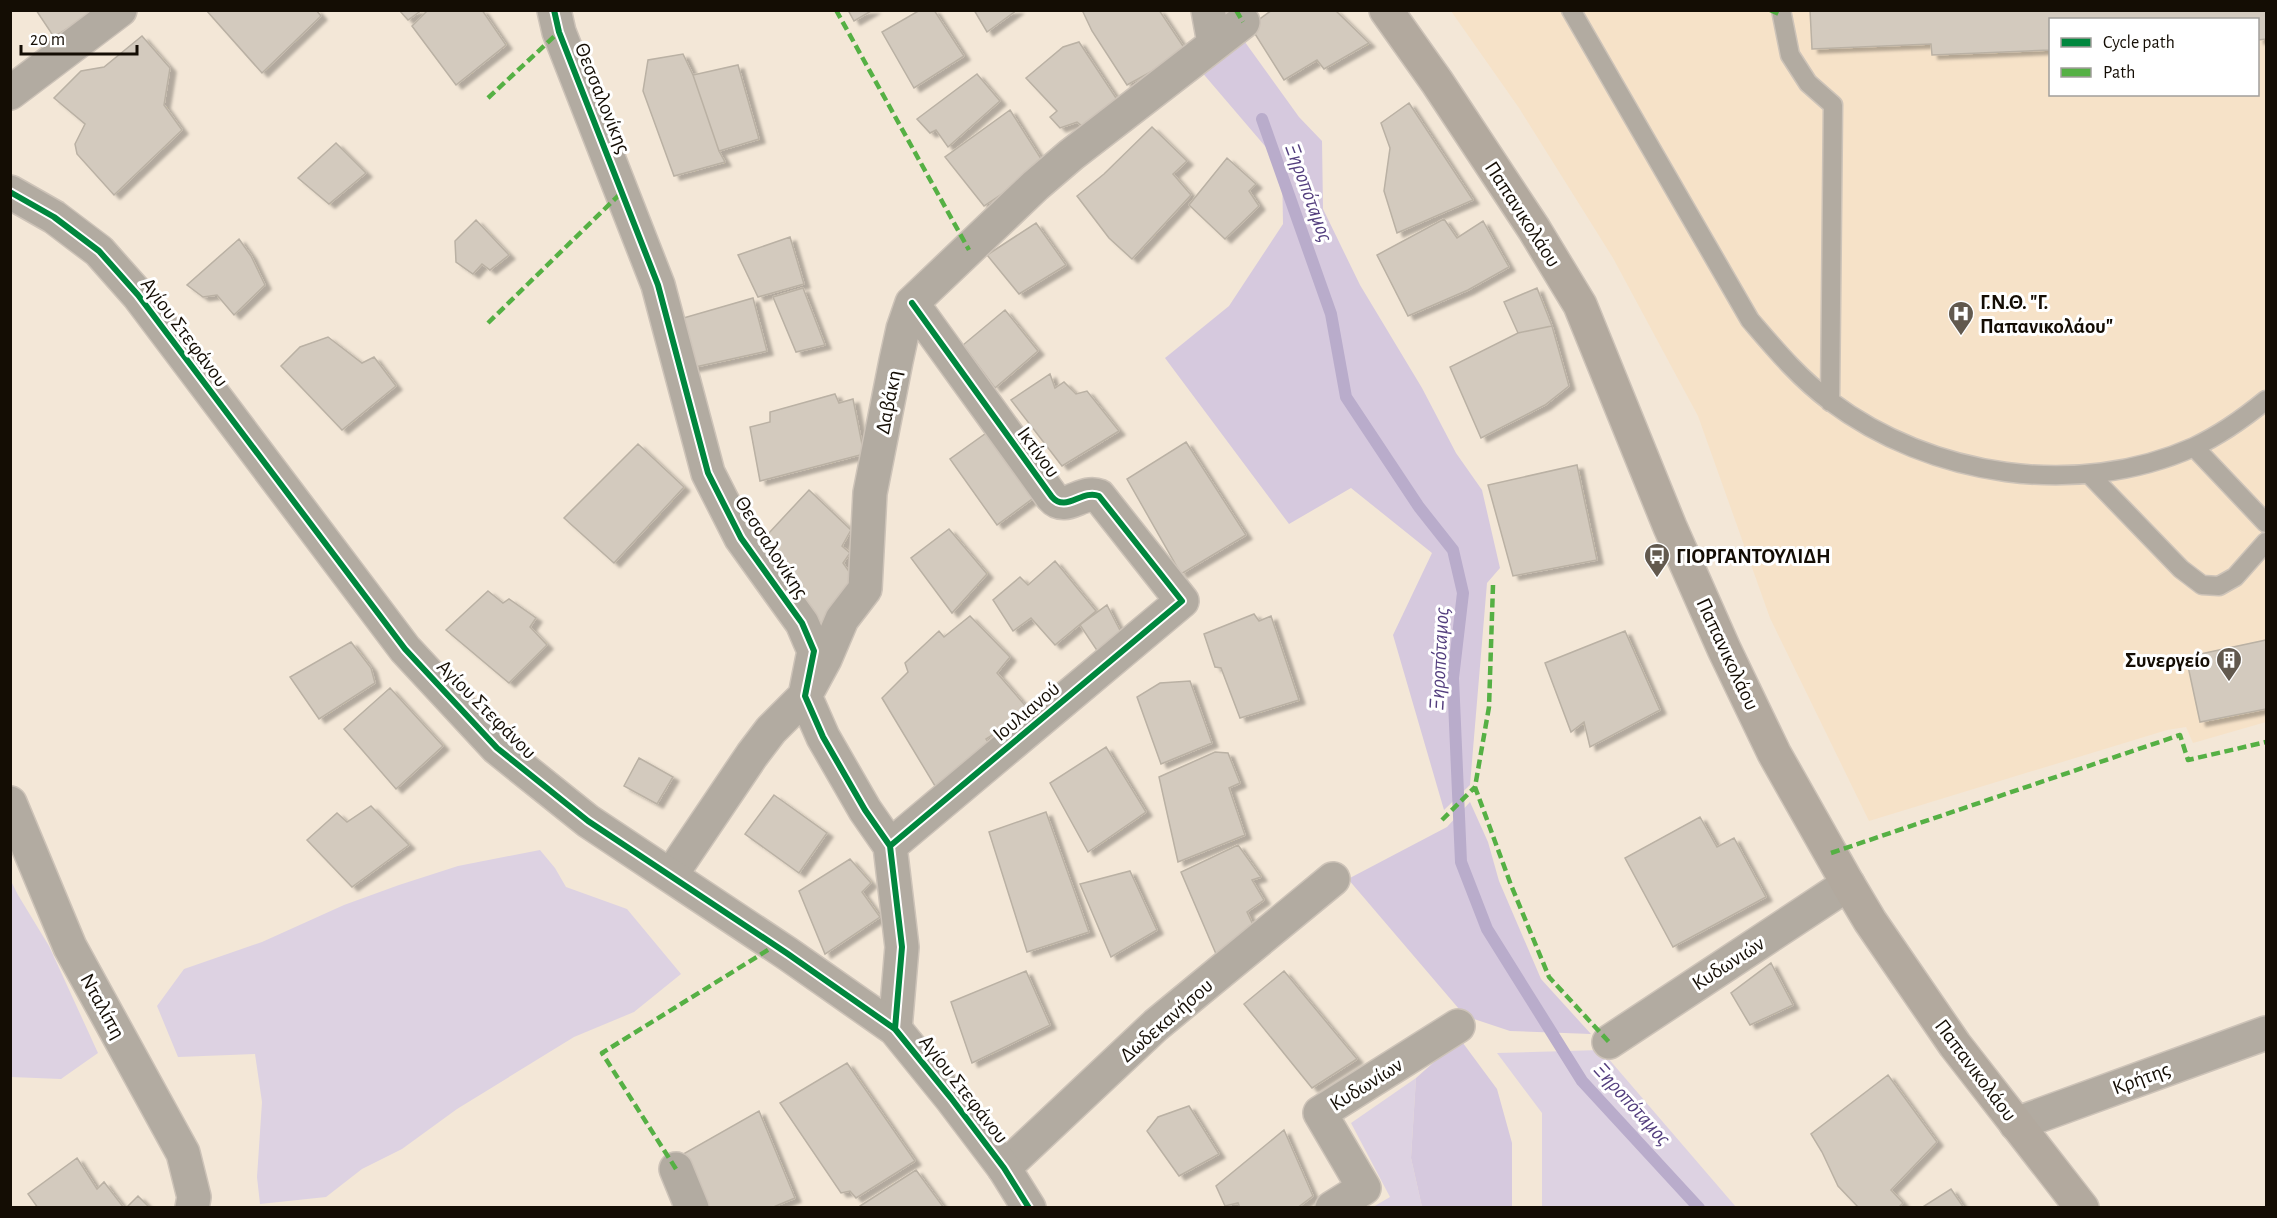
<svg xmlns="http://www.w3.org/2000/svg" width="2277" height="1218" viewBox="0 0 2277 1218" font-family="'Alegreya Sans',sans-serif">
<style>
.built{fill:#f6e2c8;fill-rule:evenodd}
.green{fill:#ddd2e2}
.forest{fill:#d6c9de}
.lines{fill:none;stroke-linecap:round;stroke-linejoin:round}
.stream{stroke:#b9accb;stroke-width:12}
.building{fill:#d3cabe;stroke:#bab1a4;stroke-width:1.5;filter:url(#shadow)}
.service-casing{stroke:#cdc3b8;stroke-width:21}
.minor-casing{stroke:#cdc3b8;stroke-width:36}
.tertiary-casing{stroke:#cdc3b8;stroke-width:36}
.secondary-casing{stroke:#cdc3b8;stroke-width:36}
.service{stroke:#b2aba1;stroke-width:18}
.minor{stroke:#b2aba1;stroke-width:33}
.tertiary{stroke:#b2aba1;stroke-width:33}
.secondary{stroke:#b2a99e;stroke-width:33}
.quiet{stroke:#55b044;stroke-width:4.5;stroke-dasharray:9 4.5;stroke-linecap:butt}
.cycleway-casing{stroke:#fff;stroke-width:10}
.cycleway{stroke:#00873e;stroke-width:6}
.labels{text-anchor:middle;stroke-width:6;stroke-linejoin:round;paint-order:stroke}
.street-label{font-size:21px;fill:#140d04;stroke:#fff}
.poi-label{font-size:21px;font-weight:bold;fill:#140d04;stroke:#fff;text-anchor:start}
.water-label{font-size:22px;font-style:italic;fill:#533e7e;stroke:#fff}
</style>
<defs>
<filter id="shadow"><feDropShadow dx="6" dy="4" stdDeviation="1.5" flood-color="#0004"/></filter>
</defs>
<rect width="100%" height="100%" fill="#f3e7d7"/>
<!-- built -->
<path class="built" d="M1451,11H2266V722L2193,743L2186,727L2167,730L1869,821L1770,618L1698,416L1613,258L1519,108ZM2050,20H2258V94H2050Z"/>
<!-- green -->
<path class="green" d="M540,850L555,868L566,887L627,909L681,974L634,1012L574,1037L457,1109L402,1149L362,1169L326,1197L260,1204L257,1177L262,1102L255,1054L178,1057L157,1006L184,969L262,942L344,905L399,885L458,866Z
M10,879L18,895L49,946L98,1053L61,1079L11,1077Z
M1601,1050L1736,1207H1542V1113L1497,1053Z
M1416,1078L1411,1158L1422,1207H1373L1390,1197L1351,1123Z"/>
<!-- forest -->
<path class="forest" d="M1237,31L1299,117L1322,141L1323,209L1360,285L1422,388L1456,453L1482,490L1500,568L1487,583L1470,785L1444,810L1393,635L1432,553L1351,488L1289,524L1165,358L1229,306L1283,224L1282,166L1194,63Z
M1470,802L1488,842L1499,881L1541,979L1591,1034L1510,1031L1465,1016L1348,879L1447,827Z
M1460,1039L1497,1089L1512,1143V1207H1422L1411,1158L1416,1078Z"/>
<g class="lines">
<!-- stream -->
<path class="stream" d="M1262,119L1331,314L1346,397L1419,507L1453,550L1463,593L1453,678L1461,862L1487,929L1582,1081L1699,1208"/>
</g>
<!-- building -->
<path class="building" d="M36,10H97L54,37Z
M206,10H316L321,16L262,73Z
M399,10H422L408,20Z
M428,10H482L506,45L456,85L412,26Z
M848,10H873L854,21Z
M920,10H934L964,56L914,88L882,32Z
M974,10H1017L987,32Z
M1085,10H1159L1187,52L1127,85L1092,31L1083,12Z
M1272,10H1335L1369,43L1324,69L1317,60L1284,80L1250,26Z
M1810,10H2266V39L2258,40V20H2050V50L1932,55L1931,44L1812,49Z
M142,36L170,68L164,105L182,130L114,195L77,154L75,144L85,124L54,98L81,71L104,67Z
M1079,42L1118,101L1082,126L1077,122L1060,128L1050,117L1057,111L1026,78L1063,47Z
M683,54L693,75L719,151L725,162L674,176L643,91L648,60Z
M738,65L759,139L719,151L693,75Z
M977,74L1000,101L948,147L936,130L930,133L917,119Z
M1409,103L1473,200L1397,233L1384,191L1390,148L1381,123Z
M1010,110L1045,165L984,206L945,157Z
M1152,127L1187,161L1173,174L1191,195L1132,259L1109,238L1077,196L1104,174Z
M336,143L366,173L329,204L298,178Z
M1227,158L1256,184L1249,191L1259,206L1225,239L1189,205Z
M1444,219L1457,238L1483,221L1509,267L1468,290L1408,316L1377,255Z
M476,220L509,255L490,270L482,264L473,274L456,262L455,241Z
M1036,223L1066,265L1019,294L987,255Z
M790,237L804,284L758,297L738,255Z
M239,239L251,256L265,285L234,315L217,295L203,297L187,285Z
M803,288L825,345L796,352L773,297Z
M1537,288L1552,326L1518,333L1504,302Z
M753,298L767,351L686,369L673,321Z
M1005,310L1038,351L995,388L963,345Z
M1552,326L1569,386L1545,405L1481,438L1450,367L1518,333Z
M328,337L362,363L374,357L396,386L342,430L281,366L300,347Z
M1050,374L1055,388L1064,382L1076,394L1087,391L1119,431L1062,466L1011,400Z
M835,394L839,403L853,399L864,454L760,481L750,427L770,422V412Z
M996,426L1043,491L997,525L950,459Z
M1186,442L1246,535L1181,574L1127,479Z
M638,444L684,487L614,563L564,518Z
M1577,465L1597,560L1513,576L1488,485Z
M809,490L851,530L842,546L850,553L843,563L860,587L819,626L754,549Z
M949,529L987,574L952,613L911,558Z
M1055,561L1096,611L1055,645L1031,618L1013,631L993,600L1020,577L1028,585Z
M488,591L503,603L509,599L536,618L530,627L547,645L509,683L446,630Z
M1107,605L1125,640L1102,658L1080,625Z
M1254,614L1259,621L1271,616L1299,700L1240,718L1221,668L1215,667L1204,634Z
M970,616L1010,657L997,673L1030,711L986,739L991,746L935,786L882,698L908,672L905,663L939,631L944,637Z
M1625,631L1660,710L1590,747L1584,722L1571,732L1545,663Z
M2266,640V709L2200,722L2186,657Z
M351,642L371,668L375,683L319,719L290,677Z
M1190,681L1212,743L1161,764L1137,697L1160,683Z
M390,688L443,746L396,789L344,729Z
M1106,747L1146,812L1088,852L1050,783Z
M1215,752L1228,753L1240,783L1229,788L1245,835L1178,862L1159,777Z
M639,758L673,777L657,804L624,786Z
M774,795L827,833L799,873L745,834Z
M371,806L409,845L352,887L307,840L337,813L347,822Z
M1046,812L1089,932L1027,952L989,832Z
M1700,817L1717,847L1734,838L1766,897L1673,947L1625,858Z
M1238,845L1261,877L1252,880L1264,900L1247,912L1255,929L1216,954L1181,872Z
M850,859L871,883L862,892L880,917L825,954L799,891Z
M1130,871L1157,930L1111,957L1080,884Z
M1771,963L1793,1005L1750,1025L1731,993Z
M1026,971L1050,1025L972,1063L951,1002Z
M1284,971L1357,1059L1312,1088L1244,1004Z
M847,1063L915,1161L856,1198L850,1191L841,1193L780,1103Z
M1888,1075L1937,1142L1891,1190L1903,1203L1898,1208H1859L1838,1186L1822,1152L1811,1134Z
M1189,1106L1219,1154L1179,1176L1147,1131L1158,1117Z
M759,1111L795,1198L771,1208H705L678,1157Z
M1284,1130L1313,1196L1297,1208H1240L1238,1203L1225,1206L1216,1186Z
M77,1158L97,1189L104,1182L124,1208H38L28,1194Z
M916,1170L944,1208H860V1206Z
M1951,1189L1964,1208H1921Z
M138,1196L150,1208H126Z"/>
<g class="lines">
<defs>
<path id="service" d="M1571,10L1750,320C1775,349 1799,378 1830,401C1931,477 2077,499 2194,447C2220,435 2244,418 2266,400
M1781,10L1790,55L1808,83L1833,105L1830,402
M2194,447L2266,523
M2089,474L2181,569L2202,585L2219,586L2235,577L2266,542"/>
<path id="minor" d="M554,10L559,32L658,285L708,473L741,538L802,623L814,651L805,696L823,737L865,810L890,846L902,947L895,1029
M1208,10L1214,43
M10,93L120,10
M10,803L70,947L183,1153L194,1197L192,1208
M890,846L1182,601L1099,496C1082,489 1066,513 1052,497L912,303
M671,875L752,755L771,730L805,696L825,659L842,619L865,589L870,493L896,361L903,329L912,303L1036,185L1071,155L1243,22
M1609,1042L1848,884
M2016,1124L2266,1033
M1004,1168L1156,1025L1333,879
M676,1169L692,1208
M1332,1208L1364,1188L1320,1113L1458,1026"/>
<path id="tertiary" d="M10,192L54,217L99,251L138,295L405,649L497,748L588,821L788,954L895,1029L951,1098L1004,1168L1029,1208"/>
<path id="secondary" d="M1386,10L1437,82L1534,229L1580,305L1670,527L1724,649L1774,753L1848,884L1870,921L1955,1045L2082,1208"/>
</defs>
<!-- service casing -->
<use href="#service" class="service-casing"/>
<!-- minor casing -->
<use href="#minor" class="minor-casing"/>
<!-- tertiary casing -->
<use href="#tertiary" class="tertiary-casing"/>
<!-- secondary casing -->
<use href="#secondary" class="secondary-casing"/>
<!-- service -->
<use href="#service" class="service"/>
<!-- minor -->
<use href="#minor" class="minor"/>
<!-- tertiary -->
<use href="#tertiary" class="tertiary"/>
<!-- secondary -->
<use href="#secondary" class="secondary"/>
<!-- quiet -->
<path class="quiet" d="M836,10L969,250
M1236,10L1243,22
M1770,10L1781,15
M488,98L559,32
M488,323L622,192
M1493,585L1489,707L1475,787L1511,885L1549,977L1609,1042
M1442,820L1475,787
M1831,853L2180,735L2188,760L2266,742
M676,1169L602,1053L776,945"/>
<defs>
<path id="cycleway" d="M554,10L559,32L658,285L708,473L741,538L802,623L814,651L805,696L823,737L865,810L890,846L902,947L895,1029
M10,192L54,217L99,251L138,295L405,649L497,748L588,821L788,954L895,1029L951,1098L1004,1168L1029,1208
M890,846L1182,601L1099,496C1082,489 1066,513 1052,497L912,303"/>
</defs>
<!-- cycleway casing -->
<use href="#cycleway" class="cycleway-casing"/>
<!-- cycleway -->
<use href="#cycleway" class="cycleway"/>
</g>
<!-- icons -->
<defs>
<symbol id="hospital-pin" viewBox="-11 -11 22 30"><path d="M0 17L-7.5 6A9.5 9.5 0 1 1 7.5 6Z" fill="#62594e" stroke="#fff"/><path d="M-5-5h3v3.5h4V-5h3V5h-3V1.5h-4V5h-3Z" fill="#fff"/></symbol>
<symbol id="bus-pin" viewBox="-11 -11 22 30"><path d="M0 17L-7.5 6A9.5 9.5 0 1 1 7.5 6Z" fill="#62594e" stroke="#fff"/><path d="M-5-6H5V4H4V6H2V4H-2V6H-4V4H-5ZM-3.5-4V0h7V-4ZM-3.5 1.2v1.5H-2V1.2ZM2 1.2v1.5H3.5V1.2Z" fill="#fff"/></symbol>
<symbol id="building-pin" viewBox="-11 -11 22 30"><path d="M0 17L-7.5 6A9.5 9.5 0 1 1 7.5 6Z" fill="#62594e" stroke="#fff"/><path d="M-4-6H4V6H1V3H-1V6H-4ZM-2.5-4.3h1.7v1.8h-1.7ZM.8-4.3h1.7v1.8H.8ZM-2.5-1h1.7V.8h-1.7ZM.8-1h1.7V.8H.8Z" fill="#fff"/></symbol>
</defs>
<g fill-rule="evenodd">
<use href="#hospital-pin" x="1946" y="299" width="30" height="40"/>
<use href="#bus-pin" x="1642" y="541" width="30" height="40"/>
<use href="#building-pin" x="2214" y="645" width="30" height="40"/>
</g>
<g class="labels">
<!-- street labels -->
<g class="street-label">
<text transform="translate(603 98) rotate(68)" y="7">Θεσσαλονίκης</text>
<text transform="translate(1523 214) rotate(57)" y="7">Παπανικολάου</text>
<text transform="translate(185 332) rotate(53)" y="7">Αγίου Στεφάνου</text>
<text transform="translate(888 402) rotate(-79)" y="7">Δαβάκη</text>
<text transform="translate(1039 452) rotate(54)" y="7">Ικτίνου</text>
<text transform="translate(772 547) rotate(57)" y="7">Θεσσαλονίκης</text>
<text transform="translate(1728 654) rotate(65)" y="7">Παπανικολάου</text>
<text transform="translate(487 709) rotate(45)" y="7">Αγίου Στεφάνου</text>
<text transform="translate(1026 711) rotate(-40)" y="7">Ιουλιανού</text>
<text transform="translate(1728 963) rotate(-33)" y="7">Κυδωνιών</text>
<text transform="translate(103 1006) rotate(61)" y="7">Νταλίπη</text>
<text transform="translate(1166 1020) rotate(-41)" y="7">Δωδεκανήσου</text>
<text transform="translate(1976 1070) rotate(53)" y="7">Παπανικολάου</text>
<text transform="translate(2141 1078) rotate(-20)" y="7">Κρήτης</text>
<text transform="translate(1366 1084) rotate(-32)" y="7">Κυδωνίων</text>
<text transform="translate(964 1089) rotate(52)" y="7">Αγίου Στεφάνου</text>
</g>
<!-- poi labels -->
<g class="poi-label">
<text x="1980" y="309">Γ.Ν.Θ. "Γ.<tspan x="1980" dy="24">Παπανικολάου"</tspan></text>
<text x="1676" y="563">ΓΙΟΡΓΑΝΤΟΥΛΙΔΗ</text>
<text x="2210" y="667" text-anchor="end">Συνεργείο</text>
</g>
<!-- water labels -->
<g class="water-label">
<text transform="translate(1310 192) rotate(70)" y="8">Ξηροπόταμος</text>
<text transform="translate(1438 659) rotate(-87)" y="8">Ξηροπόταμος</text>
<text transform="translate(1633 1103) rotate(48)" y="8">Ξηροπόταμος</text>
</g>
</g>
<!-- border -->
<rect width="2277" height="1218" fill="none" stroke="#140d04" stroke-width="24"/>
<!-- legend -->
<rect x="2049" y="18" width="210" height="78" fill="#ffffff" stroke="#a19e9b" stroke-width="1.5"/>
<rect x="2061" y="38" width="30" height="9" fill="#00873e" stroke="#a19e9b" stroke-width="1.5"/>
<text x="2103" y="48" font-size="18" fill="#140d04">Cycle path</text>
<rect x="2061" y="68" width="30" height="9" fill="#55b044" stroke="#a19e9b" stroke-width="1.5"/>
<text x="2103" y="78" font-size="18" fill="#140d04">Path</text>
<!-- scale -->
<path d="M21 45v9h116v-9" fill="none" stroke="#140d04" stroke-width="3"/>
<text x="30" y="45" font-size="18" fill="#140d04" stroke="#ffffff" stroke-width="4.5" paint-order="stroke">20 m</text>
</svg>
